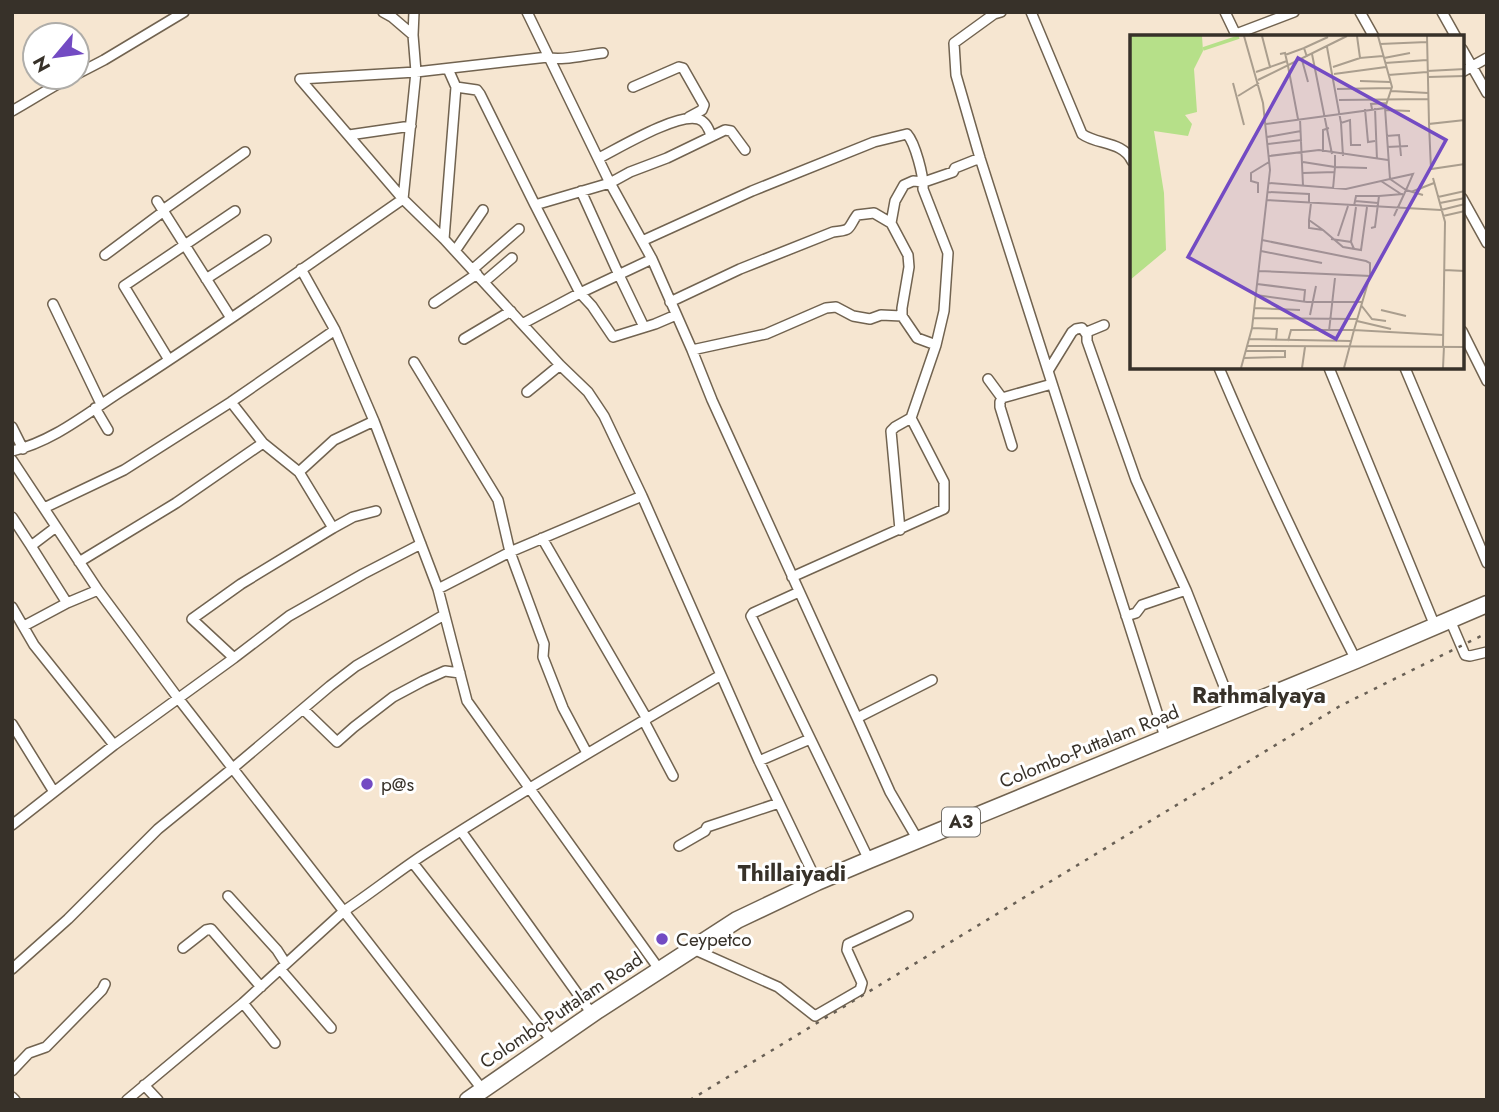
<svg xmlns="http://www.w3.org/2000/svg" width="1499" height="1112" viewBox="0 0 1499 1112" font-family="Jost,sans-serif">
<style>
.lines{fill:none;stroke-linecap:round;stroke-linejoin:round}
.street-casing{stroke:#716350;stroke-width:12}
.highway-casing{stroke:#716350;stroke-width:19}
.street{stroke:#fff;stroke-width:9}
.highway{stroke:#fff;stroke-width:16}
.rail{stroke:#696055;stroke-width:2.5;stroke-dasharray:3.5 7;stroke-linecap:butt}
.poi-dot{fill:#734bc3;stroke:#fff;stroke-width:2.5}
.labels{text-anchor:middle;stroke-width:6;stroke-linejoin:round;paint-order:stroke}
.shield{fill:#fff;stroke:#736f69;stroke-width:2}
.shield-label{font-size:18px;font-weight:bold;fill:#373129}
.street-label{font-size:19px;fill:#373129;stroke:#fff}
.poi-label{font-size:19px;fill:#373129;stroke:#fff;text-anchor:start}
.quarter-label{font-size:23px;font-weight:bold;fill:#373129;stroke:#fff}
.inset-river{fill:none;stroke:#b6e089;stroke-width:3.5}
.inset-road{fill:none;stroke:#aa9e8e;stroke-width:2}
.view{fill:#734bc3;fill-opacity:0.15;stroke:#734bc3;stroke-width:3.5}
.inset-edge{fill:none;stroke:#373129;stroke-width:3.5}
</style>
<rect width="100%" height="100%" fill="#f6e6d1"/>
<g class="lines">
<defs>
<path id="street" d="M383,12L392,17L413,35
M527,12L610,183L652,259L692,350L712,400L857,718L890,792L918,840
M1001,12L994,14L954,43L956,75L980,158L1165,737
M1031,12L1082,134C1097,145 1123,141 1132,161
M1225,12L1237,37
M1360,12L1374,37
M1442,12L1456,37
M1236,34L1294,12
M1462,49L1487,93
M448,69L456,87L477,90L480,94L535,205
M1462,72L1487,58
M77,74L104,60L184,12
M633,87L679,67L683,68L704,105L702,110L689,117
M12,111C32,100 51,87 71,77
M349,135L411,126
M599,158C619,148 677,113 698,119C706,121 709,129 711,136
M581,191L619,275L644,327
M1462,198L1487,243
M403,199L300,79L416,72L413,35L414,12
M403,199L416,72L548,57C559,62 589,54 603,53
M157,201L231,318
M163,210L245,152
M444,239L456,87
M642,241L752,191L874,142L907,134C915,143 924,176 923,189L948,253L944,311L936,345L911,418
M455,251L483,210
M105,255L164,211
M301,269L335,330L374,421L438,589L467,701L659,969
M473,269L519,229
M206,279L266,240
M484,282L512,258
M670,302L740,269L833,232C853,230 847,229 857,215L874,213L891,223
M434,303L477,274
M53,304L101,404
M676,315L655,324L613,337L592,306L580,293L535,205L610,183L630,172L667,158L725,130L731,131L745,150
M522,324L580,293L652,259
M1104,325L1087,332V341L1136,480L1186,590L1233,709
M1462,331L1487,381
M464,339L511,311
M936,345L917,338L902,316V308L909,267L908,255L891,223L895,201L904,185L913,181L924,182L953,172L955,168L980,158
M692,350L766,334L826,308L836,307L853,316L870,319L881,315L902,316
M169,360L124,286L235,211
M414,362L498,500L510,552L642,496
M1219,368C1261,467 1307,564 1356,660
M1329,368L1435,626
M1405,368L1487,563
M1048,371L1072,332L1076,329L1082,328L1087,335
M988,379L1002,398L1000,402V407L1012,446
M527,392L560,365
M1002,398L1052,384
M95,408L108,430
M12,427L23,449
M263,443L299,472L334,440L374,421
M12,451C52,442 86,414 120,392C216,331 309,264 403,199L444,239L560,365L588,392L604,416L642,496L759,761L817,882
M12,460L98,590L178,698L482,1089
M44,508L124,470L231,402L335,330
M12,517L31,546L56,527
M333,528L353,517L376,511
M542,538L647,719
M79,562L176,503L263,443L231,402
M792,577L944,509V482L911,418L895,427L891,431L900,530
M438,589L510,552L544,644L543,657L563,708L587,753
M799,592L753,613L751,616L869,860
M67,603L98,590
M12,607L34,645L114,745
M1126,616L1136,613L1142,605L1186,590
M1450,620L1465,655L1470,656L1487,652
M24,626L67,603L31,546
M234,658L289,616L363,574L421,544
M303,709L337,742L354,727L393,697L423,681L445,671L460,673
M857,718L932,680
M644,721L673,776
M12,724L54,792
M759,761L810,739
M12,825L114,745L234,658L192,619L241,584L333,528L299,472
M461,831L592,1014
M679,846L705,831L707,827L779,803
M413,863L552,1041
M228,896L277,950L286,964
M344,911C371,893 396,873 423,855C520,792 621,734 721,675
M183,948L206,930L211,929L261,987
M693,949L778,987L815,1016L860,990L862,983L847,950L848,944L908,916
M12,969L68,919L158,829L233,768L330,686L356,666L444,615
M280,969L331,1028
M243,1003L275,1043
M12,1071L29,1053L46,1047L102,990L105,984
M144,1085L158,1100
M12,1097L15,1100
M127,1100L243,1003L344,911L347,915"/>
<path id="highway" d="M468,1100L598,1010L737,920L817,882L869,860L1356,660L1487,604"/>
</defs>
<!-- street casing -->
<use href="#street" class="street-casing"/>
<!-- highway casing -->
<use href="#highway" class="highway-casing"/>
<!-- street -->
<use href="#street" class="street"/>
<!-- highway -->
<use href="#highway" class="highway"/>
<!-- rail -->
<path class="rail" d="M690,1100L1340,706L1487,633"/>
</g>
<!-- markers -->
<g class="poi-dot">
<circle cx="367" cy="784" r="7"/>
<circle cx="662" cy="939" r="7"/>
</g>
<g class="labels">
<!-- shield labels -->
<rect class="shield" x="942" y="807.5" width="38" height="29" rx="5"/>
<g class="shield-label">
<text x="961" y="828">A3</text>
</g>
<!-- street labels -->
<g class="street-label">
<text transform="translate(1089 746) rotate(-22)" y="7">Colombo-Puttalam Road</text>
<text transform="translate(561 1010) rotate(-34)" y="7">Colombo-Puttalam Road</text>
</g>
<!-- poi labels -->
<g class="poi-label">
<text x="381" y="791">p@s</text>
<text x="676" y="946">Ceypetco</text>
</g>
<!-- quarter labels -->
<g class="quarter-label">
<text x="1259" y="703">Rathmalyaya</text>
<text x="792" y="881">Thillaiyadi</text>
</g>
</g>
<!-- overview -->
<g transform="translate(1130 35)">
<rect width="334" height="334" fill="#f6e6d1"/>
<path d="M0,1H72L73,16L64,34L67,77L55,80L62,89L58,101L24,96L34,158L36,215L0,245Z" fill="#b6e089"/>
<path class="inset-river" d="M73,14L109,2"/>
<path class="inset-road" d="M132,1L140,32M227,1L230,23L253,21M297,1L299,89M250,9L297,7M197,12L211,88L220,85L221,110H231M174,13L198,2M150,19L155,18L158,31L168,84M182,19L202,119M155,20L174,13L177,22M254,23L280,18M172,25L178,47M255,28L297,25M203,32L230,23M297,36L335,34M126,37L157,26M204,39L256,32M258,40L297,37M298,42L335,41M128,45L217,1M230,46L260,47M103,48L114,90M207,54L262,53M261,56L298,58M108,61L129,48M209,65L298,64M245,73L247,125M235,74L238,107L245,106M242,74L241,69L257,68M255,75L280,76M170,84L173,151M335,85L299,89L301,134L335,129M211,88L213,121M136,89L255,73L262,52L248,1M256,101L269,100L271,121M137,102L171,96M138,109L172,105M257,112L278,111M193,117V95L199,93M139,121L189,115L258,125M173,127L205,132V120M173,138L205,137M303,143L315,187L313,311M260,144L283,139L276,155L293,160M260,144L276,155L264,181M251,146L271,159M139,148L216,154L260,144L255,73M203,154L205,132L237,133M138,157L179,159V167M281,157L304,148M128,158V148L121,146V138L139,127M249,161L273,159M308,162L335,156M137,165L311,175M225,166L248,168M310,168L335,163M224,171L226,161H249L245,192L241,193M311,175L335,169M313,181L335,176M179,185L193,195L179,193V185L181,168M193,195L213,212L231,215L237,172M208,201L218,171M201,204L221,207L224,214M132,205L236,226L240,228V241M221,207L226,172M131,216L192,228M314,235L335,236M129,236L240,241L224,295H161L158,306M127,249L175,255L174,266M126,260L177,267H232M231,270L242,284L256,286M125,273L170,275M251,275L276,281M180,280L186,251M123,283L227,284M227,286L261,294M122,293L147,294L146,305M199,296L205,243M119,304L221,306M117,311L335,312M114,323L155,322V316H116M111,333L122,293L140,135L133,68L114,1M172,333L175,312M214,333L224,295L313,300M313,333L314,311"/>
<path class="view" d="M168,23L316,105L206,304L58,222Z"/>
<rect width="334" height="334" class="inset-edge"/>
</g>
<!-- border -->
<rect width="1499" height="1112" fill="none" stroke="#373129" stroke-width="28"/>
<!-- north arrow -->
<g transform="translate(56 56) rotate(241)"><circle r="33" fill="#ffffff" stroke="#afada9" stroke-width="2"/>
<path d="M0-5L12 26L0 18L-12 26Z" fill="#734bc3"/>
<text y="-10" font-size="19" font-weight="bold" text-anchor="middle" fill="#373129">N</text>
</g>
</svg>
